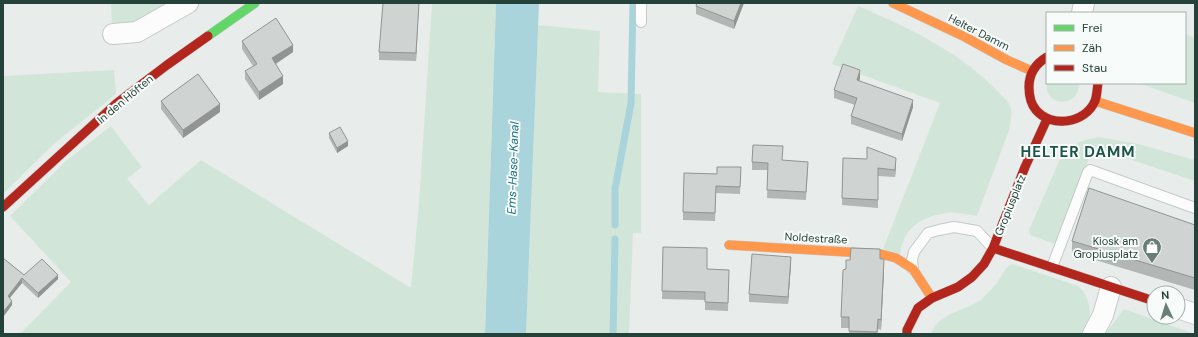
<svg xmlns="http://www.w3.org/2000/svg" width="1198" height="337" viewBox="0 0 1198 337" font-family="'DM Sans',sans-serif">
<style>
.green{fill:#d1e6d8}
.water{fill:#a9d4db}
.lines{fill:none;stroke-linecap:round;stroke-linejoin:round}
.stream{stroke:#a9d4db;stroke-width:7}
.lane-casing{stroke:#c5cac8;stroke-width:12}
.street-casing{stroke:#c5cac8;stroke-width:22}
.fast-casing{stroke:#c3cbc8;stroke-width:10}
.slow-casing{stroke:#c3cbc8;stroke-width:10}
.jam-casing{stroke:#c3cbc8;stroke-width:10}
.lane{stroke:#fcfcfc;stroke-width:10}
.street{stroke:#fcfcfc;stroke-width:20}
.fast{stroke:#63d668;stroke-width:9}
.slow{stroke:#ff974d;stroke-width:9}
.jam{stroke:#b3261e;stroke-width:9}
.wall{fill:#b2b6b5}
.shaded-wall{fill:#919493}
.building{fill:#cfd4d2;stroke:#919493}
.labels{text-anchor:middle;stroke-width:4;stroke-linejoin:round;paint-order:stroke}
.street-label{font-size:11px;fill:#24423a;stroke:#f7fbf9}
.poi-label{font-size:11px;fill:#24423a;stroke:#f7fbf9;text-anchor:end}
.water-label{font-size:12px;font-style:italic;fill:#1c6f80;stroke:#f7fbf9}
.district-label{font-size:15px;font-weight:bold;letter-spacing:1px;fill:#1f5548;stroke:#f7fbf9}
</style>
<rect width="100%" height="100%" fill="#e8edeb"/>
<!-- green -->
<path class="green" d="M111,3H172L131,25L112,26Z
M432,3H496L485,334H20L71,282L10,216L67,160L111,126L142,167L127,179L149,205L201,160L411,288L419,204Z
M858,6C908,27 964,54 1000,94C1003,97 1009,102 1010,106C1013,113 1010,123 1009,130L977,216C970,215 962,213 955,213C951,212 947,213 942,214C920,217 903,230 900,254L883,249L940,103L832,64Z
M538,25L600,31L598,92L641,94V233H633L629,334H526Z
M1185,34L1195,38V103L1138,83H1185Z
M114,70L116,94L55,143L3,194V76Z
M1047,83H1078C1082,108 1043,108 1047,83Z
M1098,137L1138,144L1195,160V181L1093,147L1058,245L1030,235L1029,230L1060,159L1069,150L1079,142L1086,140Z
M1012,264L1078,286C1089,294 1093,314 1088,326C1086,329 1084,331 1082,334H930L937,323L950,314L968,307L981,300L997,283L1006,268Z
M1124,309L1195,334H1105Z"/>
<!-- water -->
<path class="water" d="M496,3H539L526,334H485Z"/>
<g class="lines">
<!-- stream -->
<path class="stream" d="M615,225V189L631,103L633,3
M613,334L615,239"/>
<defs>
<path id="lane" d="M641,22V3
M1052,267L1088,172L1090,170L1195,208
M913,269L912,260L914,252L928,233L939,230L954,227L977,231L993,248"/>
<path id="street" d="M1082,13L1084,3
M113,34L137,32L188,3
M1178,308L1195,314
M1093,334L1103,315L1111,287"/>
<path id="fast" d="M208,36L255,3"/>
<path id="slow" d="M893,3L965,37L1007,60L1032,71
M1095,101L1195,133
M729,245L881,254L896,258L913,269L932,298"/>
<path id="jam" d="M1047,57C1035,64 1029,73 1029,87C1029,95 1030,103 1036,110C1051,128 1085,124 1095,101C1097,96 1097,89 1098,83
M3,207L117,103L167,65L208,36
M993,248L1154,301
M907,334V330L918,308L932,298L958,287L972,277L984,264L993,248L1025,167L1047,119"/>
</defs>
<!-- lane casing -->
<use href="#lane" class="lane-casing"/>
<!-- street casing -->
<use href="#street" class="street-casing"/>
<!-- fast casing -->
<use href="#fast" class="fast-casing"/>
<!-- slow casing -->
<use href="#slow" class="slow-casing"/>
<!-- jam casing -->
<use href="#jam" class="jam-casing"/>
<!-- lane -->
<use href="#lane" class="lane"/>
<!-- street -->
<use href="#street" class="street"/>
<!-- fast -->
<use href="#fast" class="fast"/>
<!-- slow -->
<use href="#slow" class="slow"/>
<!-- jam -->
<use href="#jam" class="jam"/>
</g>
<!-- wall -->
<path class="wall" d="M419,3L416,61L379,60V52Z
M697,3H744L734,29L696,14V6Z
M242,41L293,52L276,64L283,84L259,100L245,79V71L253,66L242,49Z
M860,78L859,81L913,107L902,141L851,124V116L855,105L834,98V90Z
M161,101L220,112L183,138L161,109Z
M329,133L348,146L337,153L329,138Z
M843,158L896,165L895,177L878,176V208L842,205Z
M783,160L808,169L806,200L767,198L768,170H752V162Z
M741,167L740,194L716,193L715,221L683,220V212L717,174Z
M1195,225V290L1072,253V241Z
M663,247L707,269L729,270L728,311L705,310V300L662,299Z
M3,258L24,275L58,279L38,298L22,283L10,298L12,305L3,317Z
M880,259L884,270L881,330L878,329V334H849V328H841V317L846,269Z
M791,264L788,304L749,302V294Z"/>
<!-- shaded-wall -->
<path class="shaded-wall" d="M419,3L416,61V53Z
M741,3H744L734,29V21Z
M293,45V52L272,66V58Z
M860,70V78L857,88V80Z
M283,76V84L259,100V92Z
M913,100V107L902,141V134Z
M220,104V112L183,138V130Z
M348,141V146L337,153V148Z
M896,158V165L895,177V170Z
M791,257V264L788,304V297Z
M884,259V270L881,330V320Z
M58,275V279L38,298V293Z
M22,278V283L8,300V296Z
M12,301V305L3,317V312Z"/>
<!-- building -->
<path class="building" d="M383,3H419L416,53L379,52Z
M697,3H741L734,21L696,6Z
M276,18L293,45L272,58L283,76L259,92L245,71L257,64L242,41Z
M843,64L860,70L857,80L913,100L902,134L851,116L857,98L834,90Z
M198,74L220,104L183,130L161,101Z
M340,127L348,141L337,148L329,133Z
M753,145L783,146L782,160L808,162L806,192L767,190L768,163L752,162Z
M867,147L896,158L895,170L878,168V200L842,198L843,158L867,159Z
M717,167H741L740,187L716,186L715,213L683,212L684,173L717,174Z
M1089,188L1195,225V278L1072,241Z
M663,247L707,248V269L729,270L728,303L705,302V292L662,291Z
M851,248L880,249V259H884L881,320L878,319L877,332L849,331V317H841L843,270L846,269V260H850Z
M752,254L791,257L788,297L749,294Z
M3,258L24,275L42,259L58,275L38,293L22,278L8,296L12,301L3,312Z"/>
<!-- icons -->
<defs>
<symbol id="shop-pin" viewBox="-11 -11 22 30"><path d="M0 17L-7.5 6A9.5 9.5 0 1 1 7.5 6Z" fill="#697e78" stroke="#f7fbf9"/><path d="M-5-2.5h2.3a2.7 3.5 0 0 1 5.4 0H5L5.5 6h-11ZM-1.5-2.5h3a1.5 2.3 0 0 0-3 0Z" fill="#fff"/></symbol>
</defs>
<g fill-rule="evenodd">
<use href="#shop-pin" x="1141" y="236" width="22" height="30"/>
</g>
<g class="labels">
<!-- street labels -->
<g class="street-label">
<text transform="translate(979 32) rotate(27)" y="4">Helter Damm</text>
<text transform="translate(125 99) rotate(-40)" y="4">In den Höften</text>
<text transform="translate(1010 205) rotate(-68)" y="4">Gropiusplatz</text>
<text transform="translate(816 238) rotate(3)" y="4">Noldestraße</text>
</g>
<!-- poi labels -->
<g class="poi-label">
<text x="1138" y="245">Kiosk am<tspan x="1138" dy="13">Gropiusplatz</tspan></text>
</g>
<!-- water labels -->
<g class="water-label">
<text transform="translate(513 168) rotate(-88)" y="4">Ems-Hase-Kanal</text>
</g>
<!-- district labels -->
<g class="district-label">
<text x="1078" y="157">HELTER DAMM</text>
</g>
</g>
<!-- border -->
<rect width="1198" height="337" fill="none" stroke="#24423a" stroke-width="8"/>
<!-- legend -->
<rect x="1046" y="12" width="140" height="72" fill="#f7fbf9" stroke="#a3b1ad"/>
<rect x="1054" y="25" width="20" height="6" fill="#63d668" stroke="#a3b1ad"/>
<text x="1082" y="32" font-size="12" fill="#24423a">Frei</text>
<rect x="1054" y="45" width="20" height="6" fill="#ff974d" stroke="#a3b1ad"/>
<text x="1082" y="52" font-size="12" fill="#24423a">Zäh</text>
<rect x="1054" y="65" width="20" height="6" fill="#b3261e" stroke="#a3b1ad"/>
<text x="1082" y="72" font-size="12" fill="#24423a">Stau</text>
<!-- north arrow -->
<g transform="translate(1166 305) rotate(356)"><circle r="19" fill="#f7fbf9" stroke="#a3b1ad"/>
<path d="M0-3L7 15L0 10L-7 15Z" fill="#697e78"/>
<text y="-6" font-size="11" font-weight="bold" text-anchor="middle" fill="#24423a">N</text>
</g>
</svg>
